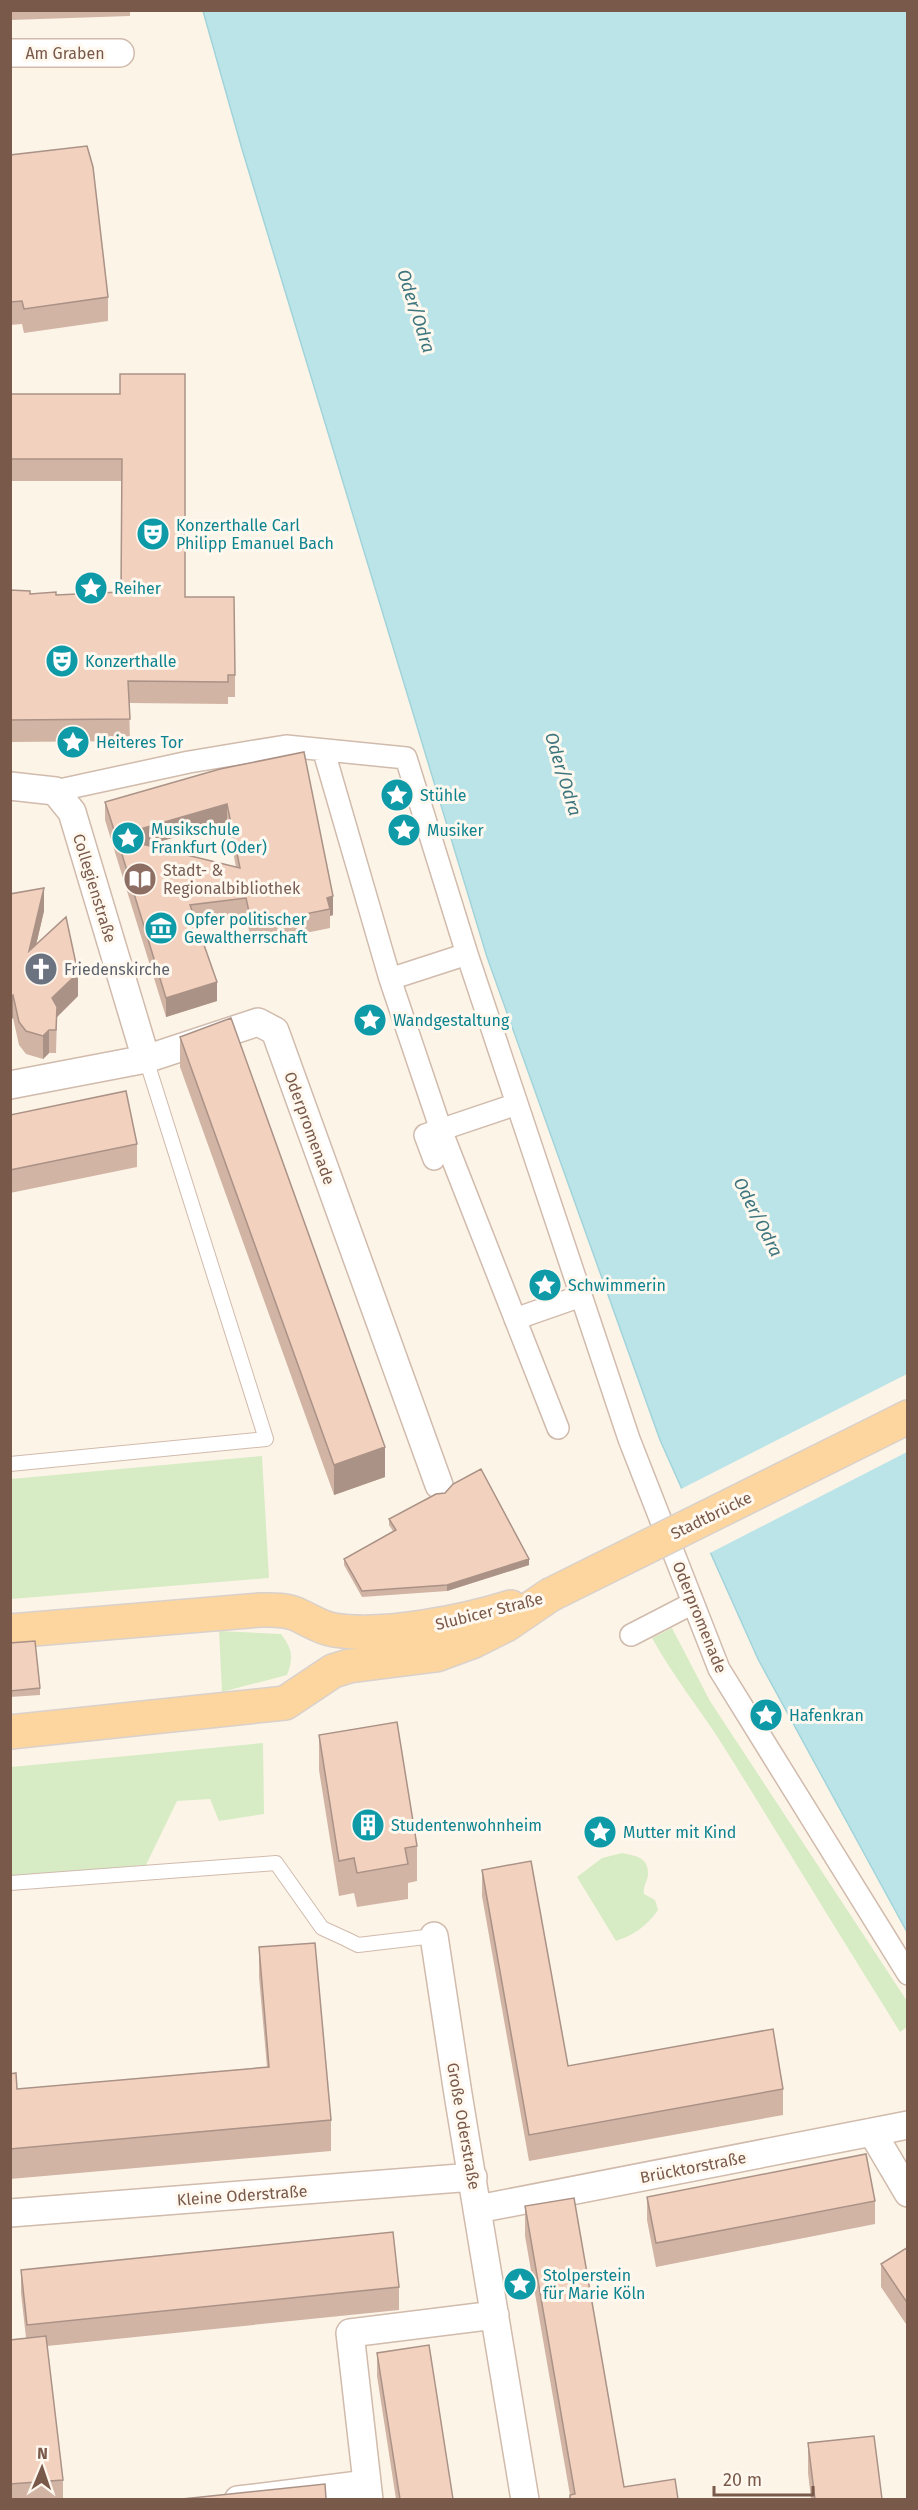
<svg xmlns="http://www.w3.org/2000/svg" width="918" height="2510" viewBox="0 0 918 2510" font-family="'Fira Sans',sans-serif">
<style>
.green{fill:#d7ecc5}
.water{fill:#bbe4e8;stroke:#a1d4da;stroke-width:1.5}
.pier{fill:#fdf4e8}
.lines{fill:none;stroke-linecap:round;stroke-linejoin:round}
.service-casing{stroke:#d0bbac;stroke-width:16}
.pedestrian-casing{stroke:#d0bbac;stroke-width:24}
.minor-casing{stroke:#d0bbac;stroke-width:30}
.primary-casing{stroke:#d9d1cc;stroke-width:36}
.service{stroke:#fff;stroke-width:14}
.pedestrian{stroke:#fff;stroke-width:21}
.minor{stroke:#fff;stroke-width:27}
.primary{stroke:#fdd69f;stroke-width:33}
.primary-bridge-casing{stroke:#d9d1cc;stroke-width:36;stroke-linecap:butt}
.primary-bridge{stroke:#fdd69f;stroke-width:33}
.wall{fill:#d1b4a4;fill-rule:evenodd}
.shaded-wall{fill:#aa9286}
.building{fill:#f3d1bf;stroke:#aa9286;stroke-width:1.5}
.labels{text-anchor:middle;stroke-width:6;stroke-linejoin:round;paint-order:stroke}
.street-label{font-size:16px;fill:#79594a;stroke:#fff8ef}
.culture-label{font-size:16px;fill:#0d838f;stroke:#fff8ef;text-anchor:start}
.education-label{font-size:16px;fill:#785e54;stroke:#fff8ef;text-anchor:start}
.worship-label{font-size:16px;fill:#5b616d;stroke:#fff8ef;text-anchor:start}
.water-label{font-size:18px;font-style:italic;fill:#3d767e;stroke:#fff8ef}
</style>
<rect width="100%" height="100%" fill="#fdf4e8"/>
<!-- green -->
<path class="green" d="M262,1456L269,1578L11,1599V1479Z
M672,1628L710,1701L907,2001V2027L900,2032C842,1939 785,1845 727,1752C703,1713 674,1678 652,1638Z
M219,1631L281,1634C292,1648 294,1658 287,1675L222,1692Z
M263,1743L264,1814L219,1821L210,1799L177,1801L146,1865L11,1876V1767Z
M622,1853C636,1856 649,1857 648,1875C647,1883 643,1885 644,1894L655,1900L658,1910C647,1926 634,1935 616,1941L577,1877L602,1858Z"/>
<!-- water -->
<path class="water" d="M203,11H907V1932L758,1659L660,1440L487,957L242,149Z"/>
<!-- pier -->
<path class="pier" d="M907,1374V1452L708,1554L679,1490Z"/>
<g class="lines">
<defs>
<path id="service" d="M10,1464L266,1439L146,1059
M10,1883L276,1863L322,1928L346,1939L358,1945L434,1936"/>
<path id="pedestrian" d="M324,752L390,979L441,1130L558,1428
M55,791L189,762L286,746L406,758L467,954L629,1439L719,1669L908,1974
M390,979L467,954
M434,1159L425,1135L517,1104
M515,1319L581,1296
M631,1635L693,1603"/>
<path id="minor" d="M10,53H120
M10,786L55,791L72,812L146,1059
M10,1085L146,1059L258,1022L275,1031L439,1485
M434,1936L458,2094L525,2500
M872,2132L908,2193
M478,2209L908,2125
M10,2213L473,2177
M238,2500L367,2484
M369,2500L350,2333L495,2315"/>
<path id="primary" d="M872,1435L908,1417
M10,1631L260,1610C272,1610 284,1609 296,1614C308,1619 320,1628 334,1630C383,1638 463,1622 511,1607
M10,1732L285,1703L333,1671L349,1666L436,1655L474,1641L506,1625L550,1595"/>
</defs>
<!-- service casing -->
<use href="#service" class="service-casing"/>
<!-- pedestrian casing -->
<use href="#pedestrian" class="pedestrian-casing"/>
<!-- minor casing -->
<use href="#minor" class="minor-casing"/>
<!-- primary casing -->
<use href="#primary" class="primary-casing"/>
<!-- service -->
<use href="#service" class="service"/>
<!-- pedestrian -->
<use href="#pedestrian" class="pedestrian"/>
<!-- minor -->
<use href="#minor" class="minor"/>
<!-- primary -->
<use href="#primary" class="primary"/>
<defs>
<path id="primary-bridge" d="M550,1595L872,1435"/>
</defs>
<!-- primary-bridge casing -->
<use href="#primary-bridge" class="primary-bridge-casing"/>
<!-- primary-bridge -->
<use href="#primary-bridge" class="primary-bridge"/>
</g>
<!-- wall -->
<path class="wall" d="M10,10H130V16L10,20Z
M10,155L108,297V321L24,333L22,324L10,325Z
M10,394H120L185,597L235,675V697H228V704L129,703L130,741L10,742V590L30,594L56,595L121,592L122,481H10Z
M304,752L333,915L330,916V928L252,944L246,917L197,923L217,1001L166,1017L105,820V802ZM227,822L236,867L147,845Z
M10,894L44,911L36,945L78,996L57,1017L56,1053H49L43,1059L26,1054L19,1045L13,1018L10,1020Z
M180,1037L385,1477L334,1495L180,1067Z
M10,1115L137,1144V1167L10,1193Z
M389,1519L529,1565L447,1591L362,1597L344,1565V1559L393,1531L389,1525Z
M10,1643L40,1688V1695L10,1697Z
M319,1735L417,1846V1881L408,1883V1899L357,1907L354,1893L339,1896L319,1770Z
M482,1870L568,2066L783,2089V2115L529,2161L482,1896Z
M259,1947L331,2120V2151L10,2179V2074L17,2089L267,2067L259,1977Z
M647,2197L875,2201V2224L656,2267L647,2220Z
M525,2206L624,2487L678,2499H570V2495L525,2236Z
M908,2247V2327L881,2287V2264Z
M21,2270L399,2287V2310L47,2346L63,2480V2499H10V2340L26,2338L21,2293Z
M377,2353L453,2499H396L377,2376Z
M808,2443L882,2499H811L808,2473Z"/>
<!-- shaded-wall -->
<path class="shaded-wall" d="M227,804V822L121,853L117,838L116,854V836Z
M44,888V911L29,975V951Z
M333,896V915L330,916V909L327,898Z
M78,973V996L57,1017L56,1053L57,1017L52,998Z
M217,982V1001L166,1017V998Z
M13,995V1018L10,1020V997Z
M49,1030V1053L43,1059V1036Z
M385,1447V1477L334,1495V1465Z
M529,1559V1565L447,1591V1585Z"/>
<!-- building -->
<path class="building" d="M87,146L93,167L108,297L24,309L22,301L10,302V155Z
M120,374H185V597H234L235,675H228V682L128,681L130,719L10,720V590L30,591V594L56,592V595L121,592L122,459H10V394H120Z
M304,752L333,896L327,898L330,909L252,925L246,898L190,905L217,982L166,998L117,838L240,868L227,804L116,836L105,802L220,769Z
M44,888L29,951L66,917L78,973L52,998L57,1007L56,1030H49L43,1036L26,1031L19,1022L13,995L10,997V894Z
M231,1018L385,1447L334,1465L180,1037Z
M126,1091L137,1144L10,1170V1115Z
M481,1469L529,1559L447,1585L362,1591L344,1559L396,1530L389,1519L436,1494L445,1493L453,1484Z
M35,1641L40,1688L10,1691V1643Z
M397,1722L417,1846L405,1848L408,1864L357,1873L354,1858L339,1861L319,1735Z
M531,1861L568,2066L773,2029L783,2089L529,2135L482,1870Z
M315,1943L331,2120L10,2149V2074L16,2073L17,2089L269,2067L259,1947Z
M866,2154L875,2201L656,2243L647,2197Z
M574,2198L624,2487L675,2479L678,2499H570V2495L575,2494L525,2206Z
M393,2232L399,2287L27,2325L21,2270Z
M908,2247V2304L881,2264Z
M46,2336L63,2480L10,2484V2340Z
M429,2345L453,2499H400L377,2353Z
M874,2436L882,2499H815L808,2443Z
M325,2484L326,2499H182Z"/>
<!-- icons -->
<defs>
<symbol id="theatre-disc" viewBox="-11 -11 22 22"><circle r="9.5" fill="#0f9aa8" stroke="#fff8ef"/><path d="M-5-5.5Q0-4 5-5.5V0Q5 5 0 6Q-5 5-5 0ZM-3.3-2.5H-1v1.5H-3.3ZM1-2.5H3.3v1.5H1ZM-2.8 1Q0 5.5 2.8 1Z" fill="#fff"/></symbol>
<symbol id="sight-disc" viewBox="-11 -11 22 22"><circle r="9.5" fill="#0f9aa8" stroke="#fff8ef"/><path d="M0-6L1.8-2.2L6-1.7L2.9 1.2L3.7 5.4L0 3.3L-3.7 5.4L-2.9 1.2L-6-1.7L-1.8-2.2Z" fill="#fff"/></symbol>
<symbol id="library-disc" viewBox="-11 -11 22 22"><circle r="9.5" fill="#8d6e63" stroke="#fff8ef"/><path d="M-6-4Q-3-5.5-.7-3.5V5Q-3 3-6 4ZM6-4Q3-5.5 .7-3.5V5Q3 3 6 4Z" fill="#fff"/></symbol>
<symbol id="museum-disc" viewBox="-11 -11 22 22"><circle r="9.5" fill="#0f9aa8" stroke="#fff8ef"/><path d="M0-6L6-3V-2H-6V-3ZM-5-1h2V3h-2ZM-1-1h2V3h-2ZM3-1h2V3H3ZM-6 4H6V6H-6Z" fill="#fff"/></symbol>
<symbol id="church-disc" viewBox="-11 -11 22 22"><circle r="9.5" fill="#6b7280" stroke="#fff8ef"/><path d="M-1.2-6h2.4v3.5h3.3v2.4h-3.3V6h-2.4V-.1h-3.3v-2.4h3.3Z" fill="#fff"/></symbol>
<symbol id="building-disc" viewBox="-11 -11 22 22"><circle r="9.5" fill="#0f9aa8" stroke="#fff8ef"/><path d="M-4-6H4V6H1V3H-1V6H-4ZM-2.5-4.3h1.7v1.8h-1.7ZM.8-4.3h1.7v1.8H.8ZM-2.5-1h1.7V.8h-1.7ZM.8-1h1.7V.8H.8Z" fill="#fff"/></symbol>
</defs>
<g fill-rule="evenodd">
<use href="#theatre-disc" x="134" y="515" width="38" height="38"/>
<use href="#sight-disc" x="72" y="569" width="38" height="38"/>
<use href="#theatre-disc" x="43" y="642" width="38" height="38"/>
<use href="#sight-disc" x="54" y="723" width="38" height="38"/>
<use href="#sight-disc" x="378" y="776" width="38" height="38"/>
<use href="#sight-disc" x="385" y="811" width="38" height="38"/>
<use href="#sight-disc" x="109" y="819" width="38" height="38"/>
<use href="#library-disc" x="121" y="860" width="38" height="38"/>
<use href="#museum-disc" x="142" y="909" width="38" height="38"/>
<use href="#church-disc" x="22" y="950" width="38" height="38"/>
<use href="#sight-disc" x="351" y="1001" width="38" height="38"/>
<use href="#sight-disc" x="526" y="1266" width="38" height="38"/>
<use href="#sight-disc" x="747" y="1696" width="38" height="38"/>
<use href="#building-disc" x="349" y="1806" width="38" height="38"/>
<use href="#sight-disc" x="581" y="1813" width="38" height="38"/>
<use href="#sight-disc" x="501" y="2265" width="38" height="38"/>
</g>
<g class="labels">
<!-- street labels -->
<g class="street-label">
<text x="65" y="59">Am Graben</text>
<text transform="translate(95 888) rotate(73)" y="6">Collegienstraße</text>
<text transform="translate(310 1128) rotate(70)" y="6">Oderpromenade</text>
<text transform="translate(711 1515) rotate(-26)" y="6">Stadtbrücke</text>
<text transform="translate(489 1611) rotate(-14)" y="6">Slubicer Straße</text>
<text transform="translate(700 1617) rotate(68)" y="6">Oderpromenade</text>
<text transform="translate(464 2126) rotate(80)" y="6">Große Oderstraße</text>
<text transform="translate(693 2167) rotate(-11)" y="6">Brücktorstraße</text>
<text transform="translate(242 2195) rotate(-4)" y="6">Kleine Oderstraße</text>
</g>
<!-- culture labels -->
<g class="culture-label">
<text x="176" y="531">Konzerthalle Carl<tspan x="176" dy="18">Philipp Emanuel Bach</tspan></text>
<text x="114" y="594">Reiher</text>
<text x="85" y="667">Konzerthalle</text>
<text x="96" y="748">Heiteres Tor</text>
<text x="420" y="801">Stühle</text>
<text x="151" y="835">Musikschule<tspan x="151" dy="18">Frankfurt (Oder)</tspan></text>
<text x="427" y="836">Musiker</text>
<text x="184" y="925">Opfer politischer<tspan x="184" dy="18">Gewaltherrschaft</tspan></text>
<text x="393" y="1026">Wandgestaltung</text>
<text x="568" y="1291">Schwimmerin</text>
<text x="789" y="1721">Hafenkran</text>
<text x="391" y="1831">Studentenwohnheim</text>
<text x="623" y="1838">Mutter mit Kind</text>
<text x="543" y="2281">Stolperstein<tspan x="543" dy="18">für Marie Köln</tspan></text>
</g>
<!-- education labels -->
<g class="education-label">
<text x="163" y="876">Stadt- &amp;<tspan x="163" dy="18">Regionalbibliothek</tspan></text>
</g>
<!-- worship labels -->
<g class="worship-label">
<text x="64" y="975">Friedenskirche</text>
</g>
<!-- water labels -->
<g class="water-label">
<text transform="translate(416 311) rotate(72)" y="6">Oder/Odra</text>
<text transform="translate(563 774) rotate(73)" y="6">Oder/Odra</text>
<text transform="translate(758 1217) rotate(63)" y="6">Oder/Odra</text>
</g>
</g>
<!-- border -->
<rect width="918" height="2510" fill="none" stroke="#79594a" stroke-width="24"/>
<!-- north arrow -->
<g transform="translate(42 2468) rotate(2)" stroke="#fff8ef" stroke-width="4.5" paint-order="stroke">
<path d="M0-4.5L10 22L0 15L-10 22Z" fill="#79594a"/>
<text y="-9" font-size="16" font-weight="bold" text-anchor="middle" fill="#79594a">N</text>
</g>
<!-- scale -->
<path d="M714 2486v9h99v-9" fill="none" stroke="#79594a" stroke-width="3"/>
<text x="723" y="2486" font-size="18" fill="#79594a" stroke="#fff8ef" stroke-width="4.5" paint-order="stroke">20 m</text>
</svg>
